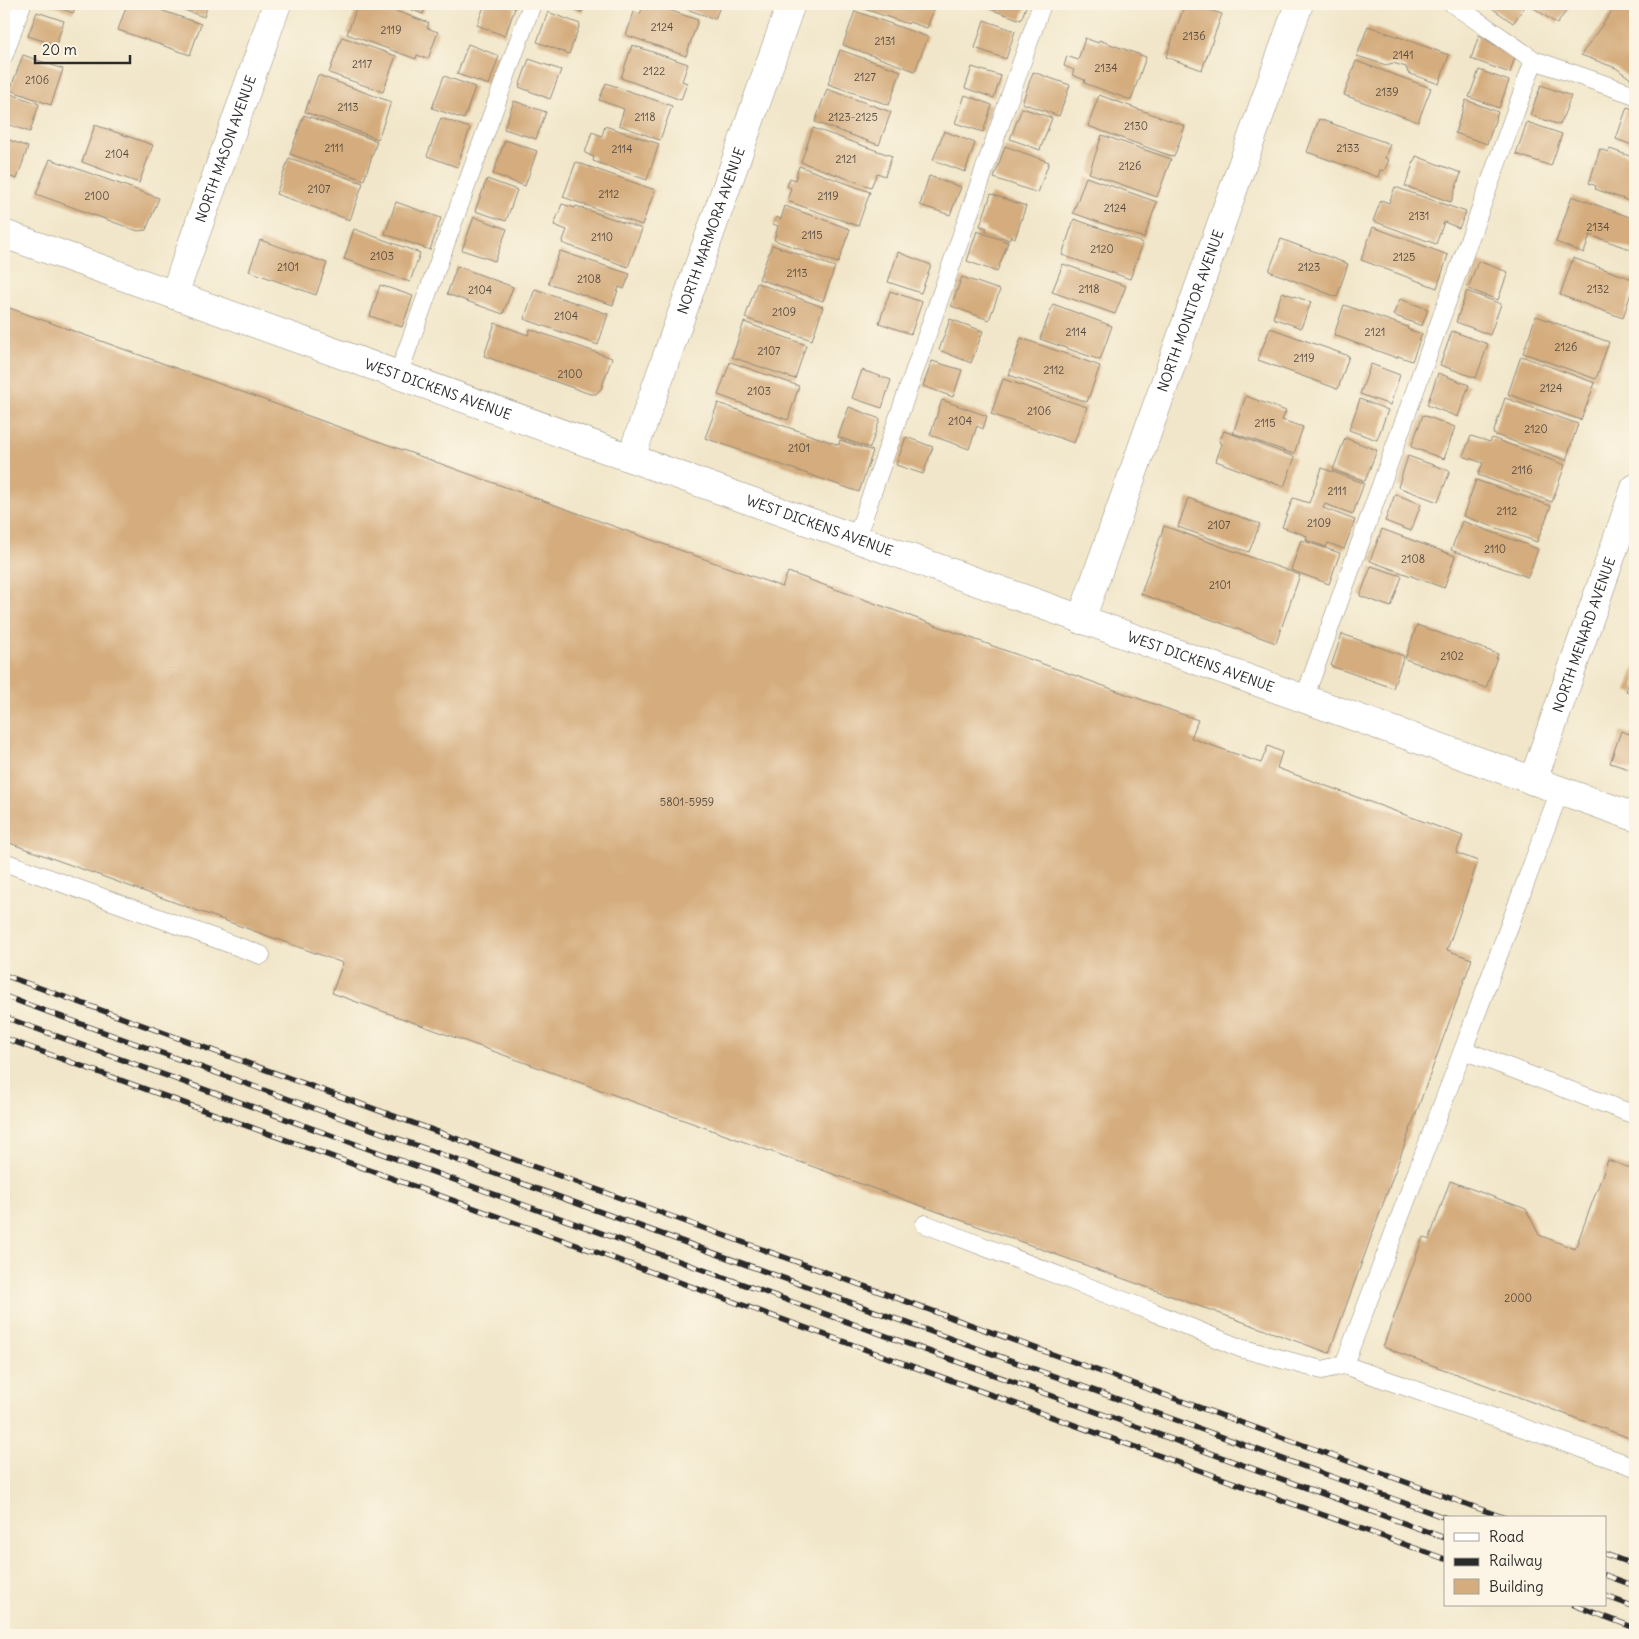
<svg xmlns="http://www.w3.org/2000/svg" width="1639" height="1639" viewBox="0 0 1639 1639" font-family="Delius,sans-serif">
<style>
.building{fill:#d4ac7d}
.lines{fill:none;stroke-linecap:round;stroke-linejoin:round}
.lane-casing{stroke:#8e887a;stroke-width:19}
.street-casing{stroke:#8e887a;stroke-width:29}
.lane{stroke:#fff;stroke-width:18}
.street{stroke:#fff;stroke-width:28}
.rail-casing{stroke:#2b2b2b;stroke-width:5.5}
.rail{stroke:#fcf5e5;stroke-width:4;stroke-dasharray:11;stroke-linecap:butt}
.labels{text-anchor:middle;stroke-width:5;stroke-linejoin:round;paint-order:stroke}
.number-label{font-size:11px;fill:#554b40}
.street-label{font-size:14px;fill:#2b2b2b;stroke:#fcf5e5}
</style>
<rect width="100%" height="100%" fill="#fcf5e5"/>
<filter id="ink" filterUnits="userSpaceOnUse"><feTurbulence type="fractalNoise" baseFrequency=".02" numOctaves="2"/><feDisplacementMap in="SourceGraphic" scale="10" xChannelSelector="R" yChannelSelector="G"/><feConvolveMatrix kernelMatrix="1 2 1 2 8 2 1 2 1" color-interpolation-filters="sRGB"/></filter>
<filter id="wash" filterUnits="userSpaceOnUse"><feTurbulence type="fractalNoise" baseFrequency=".0096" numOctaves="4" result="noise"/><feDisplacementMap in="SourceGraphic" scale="20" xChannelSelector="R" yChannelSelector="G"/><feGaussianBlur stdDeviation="1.12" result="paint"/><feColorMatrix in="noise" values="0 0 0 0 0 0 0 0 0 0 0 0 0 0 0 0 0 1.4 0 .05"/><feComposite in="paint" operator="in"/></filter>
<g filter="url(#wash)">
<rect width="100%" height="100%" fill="#f1e6c9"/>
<g id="blocks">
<!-- building -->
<path class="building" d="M4,4H9L4,17Z
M48,4H77L73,13Z
M127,4H143L201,24L190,55L118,30Z
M167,4H208L204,17Z
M358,4H376L429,23L427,28L438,32L428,59L417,55L416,59L347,34Z
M395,4H426L423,14Z
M485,4H502L515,8L505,36L477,25Z
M559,4H585L582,12Z
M644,4H651L698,20L686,56L626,35L634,12L640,14Z
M672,4H721L715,19Z
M854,4H936L927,28L909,22L908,24L853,5Z
M993,4H1027L1021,20L990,9Z
M1185,4H1191L1222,14L1202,70L1166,57Z
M1486,4H1527L1513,23Z
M1532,4H1571L1557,24L1531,6Z
M1617,4H1635V82L1616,68L1581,55Z
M855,11L928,37L915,71L843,45Z
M37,12L64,21L56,45L28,36Z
M548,12L580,24L569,54L537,42Z
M984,20L1015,31L1006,59L975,48Z
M1368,26L1449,55L1439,84L1408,73L1406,67L1393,63L1386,65L1357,56Z
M1479,35L1515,57L1510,73L1471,59Z
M342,37L396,56L383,92L329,73Z
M1085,38L1098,43L1099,40L1146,57L1131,100L1084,83L1085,80L1072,75L1074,70L1064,66L1067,56L1078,60Z
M468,44L499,56L489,85L457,74Z
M632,45L688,64L682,81L687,83L681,100L621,78Z
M840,50L901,71L889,105L828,84Z
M23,55L63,69L51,105L10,90Z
M529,59L561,70L550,99L519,87Z
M1356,61L1431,88L1418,122L1344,95Z
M972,67L1001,76L994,98L965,88Z
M1479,70L1509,81L1499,108L1469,97Z
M1033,72L1070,85L1059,116L1022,103Z
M318,75L391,102L378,139L305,112Z
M444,76L475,87L464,119L432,108Z
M606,83L672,106L660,140L619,125L624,109L599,100Z
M1541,85L1571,96L1560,125L1530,115Z
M827,89L891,112L879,145L815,122Z
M8,93L39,104L30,132L4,123V104Z
M965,95L992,105L983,132L955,123Z
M1099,95L1185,126L1174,157L1088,126Z
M1466,100L1498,112L1487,144L1455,133Z
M514,101L546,112L536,139L504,129Z
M1627,107L1635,110V146L1616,139Z
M1022,108L1052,118L1040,150L1010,139Z
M304,115L377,141L364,180L290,154Z
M441,118L470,128L457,167L427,156Z
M1319,119L1390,144L1385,158L1389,160L1384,171L1380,170L1378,177L1307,152Z
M1527,122L1562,134L1551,166L1516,154Z
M95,125L153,145L139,183L82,162Z
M605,126L659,144L647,180L593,161L594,157L585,153L592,132L602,136Z
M813,128L892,156L885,176L877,173L871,187L801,162Z
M944,131L975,143L965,172L933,160Z
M1102,135L1171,159L1157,197L1089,173Z
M4,138L28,147L17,179L4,175Z
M505,140L537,151L525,186L493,174Z
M1005,146L1049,162L1038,193L994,178Z
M1600,149L1608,152L1610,149L1635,158V203L1595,189L1596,186L1589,183Z
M1416,156L1461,173L1451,202L1405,186Z
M289,158L363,183L350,220L276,194Z
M50,159L159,198L146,230L138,231L36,194Z
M576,162L655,190L642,225L563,197Z
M799,166L870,192L858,226L787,201L791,188L787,186L790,178L795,180Z
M929,176L961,187L950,215L920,205Z
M1086,177L1157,202L1144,238L1073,213Z
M487,179L517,190L506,221L475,211Z
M1395,187L1466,212L1459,228L1444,222L1436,244L1373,221L1381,200L1389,203Z
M991,194L1026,206L1015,238L1011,236L1009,240L985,231L987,228L980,226Z
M1572,196L1635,219V251L1590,235L1584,253L1556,242Z
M396,202L441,218L430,250L385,234Z
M562,204L575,208L576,206L642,229L628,267L562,243L567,230L554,225Z
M785,206L850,229L838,263L774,240L778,226L773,224L776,217L781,219Z
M474,217L507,229L495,261L462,250Z
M1074,219L1143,243L1130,279L1062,255Z
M1373,227L1448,255L1437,288L1361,260Z
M354,229L420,253L410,282L344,259Z
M977,231L1008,242L997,272L967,261Z
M1281,239L1348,264L1337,297L1269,271Z
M260,240L327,263L316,295L249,271Z
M772,245L835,267L823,301L759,279Z
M560,251L630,274L624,289L619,287L613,305L548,283Z
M898,252L931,265L921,293L888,282Z
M1573,258L1635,280L1623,318L1560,295Z
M1478,261L1508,272L1498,300L1468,289Z
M1063,264L1126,286L1115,314L1052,292Z
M457,266L513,287L503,314L447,294Z
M962,277L1000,290L989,320L951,306Z
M757,283L823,307L812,340L745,318Z
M380,285L413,296L402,327L370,316Z
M535,289L608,314L598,345L524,319Z
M890,291L922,302L911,334L879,323Z
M1467,291L1501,304L1490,335L1456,322Z
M1282,292L1311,302L1301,328L1273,318Z
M1400,299L1428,309L1422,326L1393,315Z
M1053,304L1112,326L1100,360L1040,339Z
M1344,305L1408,327L1407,329L1422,334L1412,361L1398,356L1397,358L1334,335Z
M4,306L782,587L788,572L1198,720L1191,738L1261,763L1268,746L1282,752L1277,768L1463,836L1456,853L1478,861L1447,950L1472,959L1329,1353L332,993L343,963L4,841Z
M1536,316L1609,342L1596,379L1523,353Z
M950,319L983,331L971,363L939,350Z
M744,322L806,345L795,379L732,357Z
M495,323L528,335L530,329L612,358L601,389L596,394H590L484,356Z
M1270,328L1349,356L1338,389L1258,360Z
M1452,331L1488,344L1476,378L1440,365Z
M1021,338L1100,366L1087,402L1009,375Z
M1521,356L1595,383L1581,420L1508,394Z
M932,361L962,370L953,397L923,386Z
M730,362L799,386L788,420L718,395Z
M1371,364L1400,375L1390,405L1360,394Z
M862,370L891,380L882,408L852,398Z
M1438,373L1469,385L1458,417L1427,405Z
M1003,379L1087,407L1074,443L991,414Z
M1246,396L1286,411L1282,420L1303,427L1294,454L1233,433Z
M1505,398L1578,424L1566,460L1493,434Z
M1360,399L1388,410L1377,440L1349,430Z
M942,400L987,416L983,429L977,426L969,449L930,435Z
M718,403L839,445L840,440L873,451L859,492L705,438Z
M849,407L880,419L870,448L838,437Z
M1423,415L1455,427L1444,459L1411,447Z
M1224,431L1295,457L1284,487L1216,461L1222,443L1219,442Z
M1471,436L1490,442L1492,438L1565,465L1552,502L1478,475L1483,463L1463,456Z
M906,437L933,447L923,474L896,465Z
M1345,438L1377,450L1365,481L1333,470Z
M1408,456L1450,471L1438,502L1398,487Z
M1322,468L1364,483L1353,514L1325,504L1323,508L1355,520L1344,549L1328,543L1326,547L1306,540L1307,536L1282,527L1293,498L1309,503Z
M1476,480L1551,506L1537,542L1463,516Z
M1395,494L1421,504L1411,531L1385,521Z
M1188,498L1260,524L1249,552L1178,527Z
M1462,521L1538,549L1528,577L1451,550Z
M1164,526L1300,575L1276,643L1141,594Z
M1382,529L1455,556L1444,588L1370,561Z
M1301,540L1340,553L1329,584L1291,570Z
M1371,566L1402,576L1391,607L1360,596Z
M1417,625L1498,654L1486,688L1405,659Z
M1342,634L1404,656L1393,688L1331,666Z
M1635,666V694L1626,691Z
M1621,731L1635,736V771L1610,763Z
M1608,1160L1635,1170V1440L1383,1347L1423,1237L1429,1240L1450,1181L1526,1209L1539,1235L1575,1249Z"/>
</g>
</g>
<g filter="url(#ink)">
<use href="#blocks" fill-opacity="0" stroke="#8e887a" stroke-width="1"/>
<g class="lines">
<defs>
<path id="lane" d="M1453,4L1534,60L1635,95
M4,55L22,4
M398,375L532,4
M856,539L1042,4
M1304,699L1534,60
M1560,790L1463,1050L1635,1115
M4,862L261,955
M925,1224L1153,1312L1240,1348L1322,1370L1344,1365L1635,1467
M1344,1365L1463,1050"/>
<g id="street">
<path id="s1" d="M4,234L1635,817"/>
<path id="s2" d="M174,295L277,4"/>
<path id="s3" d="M631,458L791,4"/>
<path id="s4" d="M1081,620L1299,4"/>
<path id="s5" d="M1533,781L1635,488"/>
</g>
</defs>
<!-- lane casing -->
<use href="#lane" class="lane-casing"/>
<!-- street casing -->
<use href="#street" class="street-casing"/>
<!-- lane -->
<use href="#lane" class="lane"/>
<!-- street -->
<use href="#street" class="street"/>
<defs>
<path id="rail" d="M4,975L1505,1518
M4,996L1446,1518
M4,1017L1445,1538
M4,1038L1445,1559
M1605,1554L1635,1565
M1605,1575L1635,1586
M1605,1596L1635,1607
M1574,1605L1635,1628"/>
</defs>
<!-- rail casing -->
<use href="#rail" class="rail-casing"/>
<!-- rail -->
<use href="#rail" class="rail"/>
</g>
</g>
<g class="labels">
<!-- number labels -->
<g class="number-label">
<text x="662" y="31">2124</text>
<text x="391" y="34">2119</text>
<text x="1194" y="40">2136</text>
<text x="885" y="45">2131</text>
<text x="1403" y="59">2141</text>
<text x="362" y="68">2117</text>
<text x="1106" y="72">2134</text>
<text x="654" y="75">2122</text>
<text x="865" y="81">2127</text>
<text x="37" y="84">2106</text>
<text x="1387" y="96">2139</text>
<text x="348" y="111">2113</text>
<text x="645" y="121">2118</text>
<text x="853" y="121">2123-2125</text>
<text x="1136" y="130">2130</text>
<text x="334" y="152">2111</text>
<text x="1348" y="152">2133</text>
<text x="622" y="153">2114</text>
<text x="117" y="158">2104</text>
<text x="846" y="163">2121</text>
<text x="1130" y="170">2126</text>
<text x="319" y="193">2107</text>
<text x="609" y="198">2112</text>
<text x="97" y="200">2100</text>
<text x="828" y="200">2119</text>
<text x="1115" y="212">2124</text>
<text x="1419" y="220">2131</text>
<text x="1598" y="231">2134</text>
<text x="812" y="239">2115</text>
<text x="602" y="241">2110</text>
<text x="1102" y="253">2120</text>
<text x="382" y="260">2103</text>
<text x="1404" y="261">2125</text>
<text x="288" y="271">2101</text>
<text x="1309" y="271">2123</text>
<text x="797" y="277">2113</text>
<text x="589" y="283">2108</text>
<text x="1089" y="293">2118</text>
<text x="1598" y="293">2132</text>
<text x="480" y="294">2104</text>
<text x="784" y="316">2109</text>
<text x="566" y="320">2104</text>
<text x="1076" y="336">2114</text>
<text x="1375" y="336">2121</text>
<text x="1566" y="351">2126</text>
<text x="769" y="355">2107</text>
<text x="1304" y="362">2119</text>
<text x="1054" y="374">2112</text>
<text x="570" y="378">2100</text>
<text x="1551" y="392">2124</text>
<text x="759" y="395">2103</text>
<text x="1039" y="415">2106</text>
<text x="960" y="425">2104</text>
<text x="1265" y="427">2115</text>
<text x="1536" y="433">2120</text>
<text x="799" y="452">2101</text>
<text x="1522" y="474">2116</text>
<text x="1337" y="495">2111</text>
<text x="1507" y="515">2112</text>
<text x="1319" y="527">2109</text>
<text x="1219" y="529">2107</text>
<text x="1495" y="553">2110</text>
<text x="1413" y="563">2108</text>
<text x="1220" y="589">2101</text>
<text x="1452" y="660">2102</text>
<text x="687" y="806">5801-5959</text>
<text x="1518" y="1302">2000</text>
</g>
<!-- street labels -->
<g class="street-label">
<text dy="5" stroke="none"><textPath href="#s2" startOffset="155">NORTH MASON AVENUE</textPath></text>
<text dy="5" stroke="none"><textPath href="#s3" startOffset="241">NORTH MARMORA AVENUE</textPath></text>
<text dy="5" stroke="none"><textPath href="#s4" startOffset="328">NORTH MONITOR AVENUE</textPath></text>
<text dy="5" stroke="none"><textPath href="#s1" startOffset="461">WEST DICKENS AVENUE</textPath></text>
<text dy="5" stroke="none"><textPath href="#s1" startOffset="866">WEST DICKENS AVENUE</textPath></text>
<text dy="5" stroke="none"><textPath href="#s5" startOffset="155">NORTH MENARD AVENUE</textPath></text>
<text dy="5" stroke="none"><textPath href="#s1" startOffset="1271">WEST DICKENS AVENUE</textPath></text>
</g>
</g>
<!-- margin -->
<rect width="1639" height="1639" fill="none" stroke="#fcf5e5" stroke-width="20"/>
<!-- legend -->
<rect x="1444" y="1516" width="162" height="90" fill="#fcf5e5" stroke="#a8a49b"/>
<rect x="1454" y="1533" width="25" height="8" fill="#ffffff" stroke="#a8a49b"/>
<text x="1489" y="1542" font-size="15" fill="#2b2b2b">Road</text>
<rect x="1454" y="1558" width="25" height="8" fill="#2b2b2b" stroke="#a8a49b"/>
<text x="1489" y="1566" font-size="15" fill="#2b2b2b">Railway</text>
<rect x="1454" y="1579" width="25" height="15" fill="#d4ac7d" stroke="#a8a49b"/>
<text x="1489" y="1592" font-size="15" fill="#2b2b2b">Building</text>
<!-- scale -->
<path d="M35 55v8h95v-8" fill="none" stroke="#2b2b2b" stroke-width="2.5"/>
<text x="42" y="55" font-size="15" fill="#2b2b2b" stroke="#fcf5e5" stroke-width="4" paint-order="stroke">20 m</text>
</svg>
